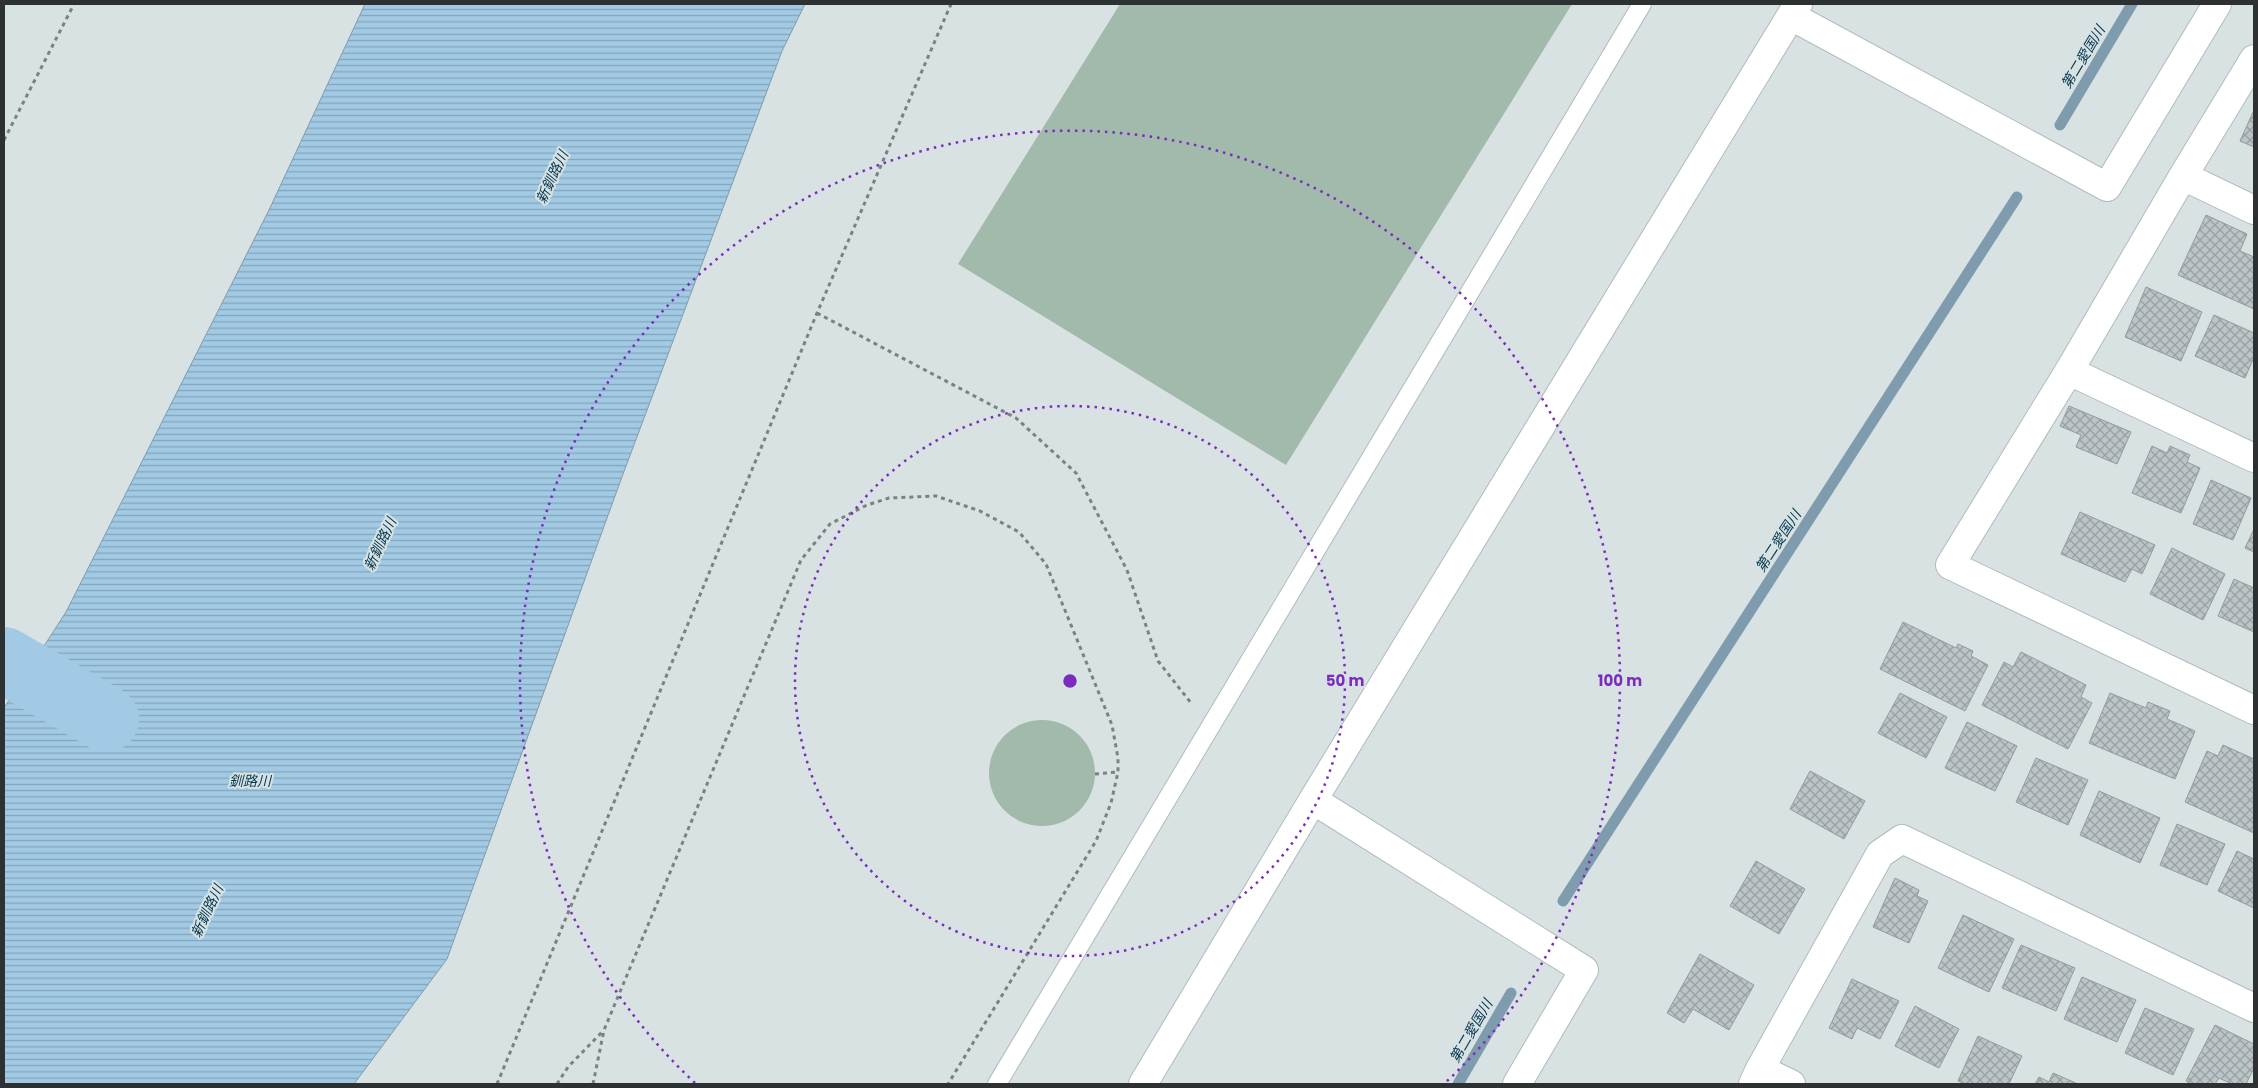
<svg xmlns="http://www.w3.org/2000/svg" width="2258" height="1088" viewBox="0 0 2258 1088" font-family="Poppins,'Noto Sans JP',sans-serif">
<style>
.pitch{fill:#a1baab}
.water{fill:url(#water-rules);stroke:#7f9cae}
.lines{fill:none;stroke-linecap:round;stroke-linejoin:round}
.stream{stroke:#7f9cae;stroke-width:11}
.river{stroke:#a2cae4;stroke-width:66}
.building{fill:url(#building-cross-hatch);stroke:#939b9d}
.service-casing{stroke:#b1bbbb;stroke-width:20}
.minor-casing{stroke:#b1bbbb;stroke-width:30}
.path{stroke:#7b8282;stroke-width:3;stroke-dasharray:4 4;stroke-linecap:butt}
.service{stroke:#fff;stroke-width:18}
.minor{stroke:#fff;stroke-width:28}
.ring{fill:none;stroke:#7b2cbf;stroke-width:2.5;stroke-dasharray:2.5 5}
.labels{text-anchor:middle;stroke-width:4;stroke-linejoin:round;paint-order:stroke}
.water-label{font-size:14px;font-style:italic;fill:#003650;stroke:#d8e2e2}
.centre{fill:#7b2cbf;stroke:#d8e2e2;stroke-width:2.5}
.ring-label{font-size:15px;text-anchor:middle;font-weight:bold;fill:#7b2cbf;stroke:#d8e2e2;stroke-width:4;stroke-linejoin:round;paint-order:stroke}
</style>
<defs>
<pattern id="water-rules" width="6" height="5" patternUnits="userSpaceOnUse" patternTransform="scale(1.25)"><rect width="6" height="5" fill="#a2cae4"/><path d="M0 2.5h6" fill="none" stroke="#84a5b9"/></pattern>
<pattern id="building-cross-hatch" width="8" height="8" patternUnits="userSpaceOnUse" patternTransform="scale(1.25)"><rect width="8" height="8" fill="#bbc4c7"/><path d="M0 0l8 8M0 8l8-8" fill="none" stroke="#98a0a2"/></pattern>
</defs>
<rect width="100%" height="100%" fill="#d8e2e2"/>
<!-- pitch -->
<path class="pitch" d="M1120,4H1572L1286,465L958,264Z
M989 773a53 53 0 1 1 106 0a53 53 0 1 1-106 0Z"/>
<!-- water -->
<path class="water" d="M365,4H805L782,51L623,474L447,959L354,1084H4V708L66,612L269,210Z"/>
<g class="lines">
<!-- stream -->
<path class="stream" d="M2060,125L2132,4
M1563,901L2017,197
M1458,1084L1511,993"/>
<!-- river -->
<path class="river" d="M4,660L106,719"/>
</g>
<!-- building -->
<path class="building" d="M2254,110V147L2240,141Z
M2206,215L2247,234L2240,251L2254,257V309L2178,275Z
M2146,287L2202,312L2181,361L2125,337Z
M2214,315L2254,333V357L2245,378L2195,356Z
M2069,406L2131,432L2117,464L2076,447L2081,435L2060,426Z
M2152,446L2167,453L2170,446L2190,455L2187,462L2200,468L2181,513L2132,493Z
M2211,480L2251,498L2233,540L2193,524Z
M2080,512L2155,545L2142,574L2132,569L2125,582L2061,554Z
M2254,529V552L2245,548Z
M2172,548L2225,574L2203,620L2150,594Z
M2234,579L2254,588V632L2218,616Z
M1903,622L1956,648L1958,644L1973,651L1971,656L1988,665L1965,711L1880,669Z
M2021,652L2086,685L2081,697L2092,703L2068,749L1982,705L2004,662L2013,667Z
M1900,693L1947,717L1926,758L1878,733Z
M2110,693L2146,708L2148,702L2170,711L2167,719L2195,731L2175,779L2089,743Z
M1967,722L2017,746L1995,791L1945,768Z
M2223,745L2254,759V833L2185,802L2207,751L2218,756Z
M2036,758L2088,780L2068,825L2016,802Z
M1810,771L1865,801L1844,839L1790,809Z
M2099,791L2160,818L2140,863L2080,835Z
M2177,824L2225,844L2207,885L2160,865Z
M2237,851L2254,859V908L2218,891Z
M1756,861L1805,889L1779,934L1730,906Z
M1895,878L1919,890L1917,896L1928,901L1909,943L1873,927Z
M1963,915L2014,939L1989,992L1938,968Z
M2021,945L2075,968L2056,1011L2002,988Z
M1700,954L1754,985L1729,1030L1693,1009L1684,1023L1667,1013Z
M2082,977L2136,1000L2117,1042L2064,1019Z
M1852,979L1899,1001L1880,1039L1857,1028L1852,1039L1829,1028Z
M1915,1006L1959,1029L1939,1068L1895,1046Z
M2145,1008L2194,1029L2173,1075L2125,1053Z
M2215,1025L2254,1044V1068L2246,1084H2232L2219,1078L2215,1084H2192L2186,1081Z
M1978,1036L2022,1056L2009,1084H1966L1958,1081Z
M2053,1073L2078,1084H2035L2039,1077L2049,1082Z"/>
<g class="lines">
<defs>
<path id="service" d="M997,1084L1642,4"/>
<path id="minor" d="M1791,16L2107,187L2217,4
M2254,59L2183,176L2069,371L1950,565L2254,710
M2183,176L2254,210
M2069,371L2254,458
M1313,800L1584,970L1517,1084
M1760,1069L1880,854L1902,839L2254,1008
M1143,1084L1313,800L1798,4
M1753,1084L1760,1069L1791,1084"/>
</defs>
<!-- service casing -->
<use href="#service" class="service-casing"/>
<!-- minor casing -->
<use href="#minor" class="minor-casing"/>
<!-- path -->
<path class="path" d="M4,140L74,4
M817,313L1016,418L1076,473L1127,570L1158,661L1191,703
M1095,774L1118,772
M497,1084L817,313L951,4
M557,1084L568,1067L604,1030
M593,1084L604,1030L801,560L830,524L867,505L889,498L936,496L980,511L1019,532L1046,564L1112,725L1118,758V772L1111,803L1096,841L948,1084"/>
<!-- service -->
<use href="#service" class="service"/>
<!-- minor -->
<use href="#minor" class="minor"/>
</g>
<!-- distance rings -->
<g class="ring">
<circle cx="1070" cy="681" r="275"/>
<path d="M695 1083A550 550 0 1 1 1445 1083"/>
</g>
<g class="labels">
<!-- water labels -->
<g class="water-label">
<text transform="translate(2083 57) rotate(-59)" y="5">第二愛国川</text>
<text transform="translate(552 177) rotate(-65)" y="5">新釧路川</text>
<text transform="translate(1778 541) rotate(-57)" y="5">第二愛国川</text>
<text transform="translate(380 544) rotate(-65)" y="5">新釧路川</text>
<text x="250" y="786">釧路川</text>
<text transform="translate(207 911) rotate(-65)" y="5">新釧路川</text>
<text transform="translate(1471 1031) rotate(-60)" y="5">第二愛国川</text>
</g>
</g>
<circle cx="1070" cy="681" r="8" class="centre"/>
<g class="ring-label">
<text x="1345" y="686">50 m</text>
<text x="1620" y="686">100 m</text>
</g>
<!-- border -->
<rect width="2258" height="1088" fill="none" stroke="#2d3131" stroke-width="10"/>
</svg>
